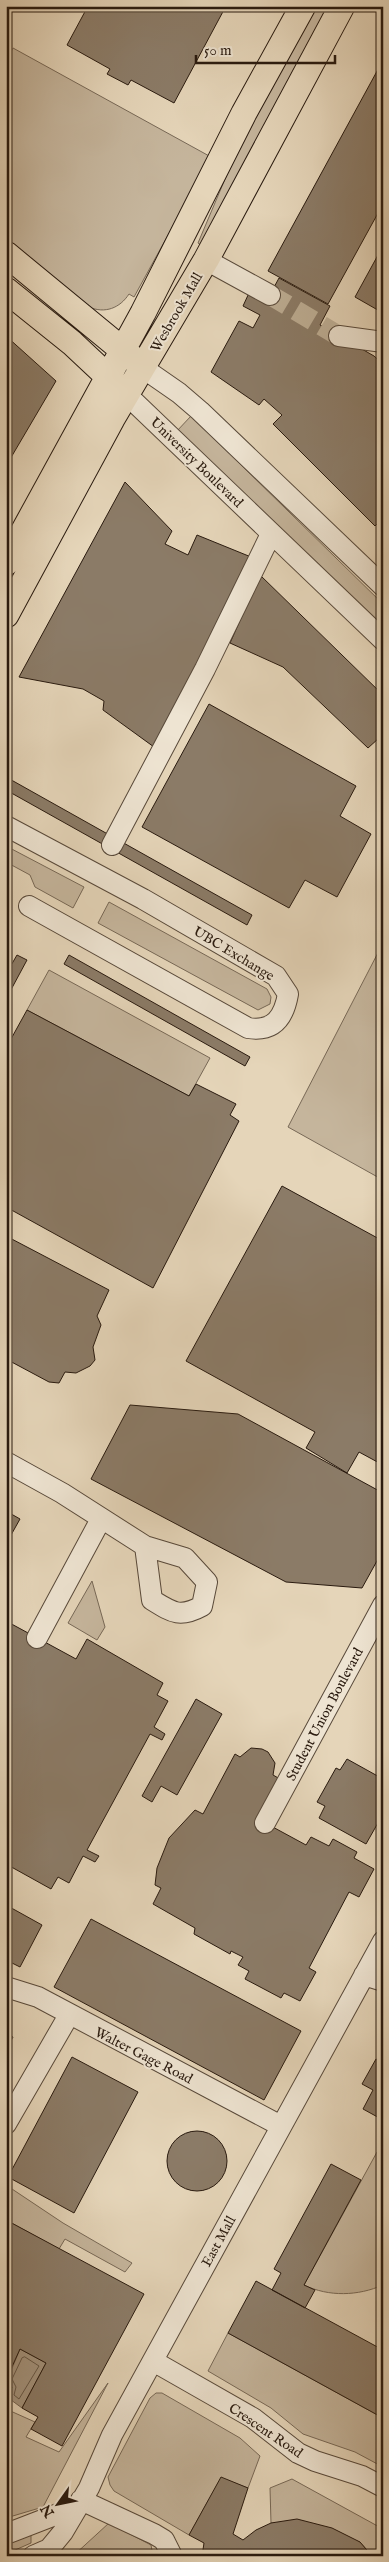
<svg xmlns="http://www.w3.org/2000/svg" width="389" height="2562" viewBox="0 0 389 2562" font-family="'IM FELL English',serif">
<style>
.green{fill:#c5b59c;stroke:#776856}
.water{fill:#a5957f;stroke:#736452}
.lines{fill:none;stroke-linecap:round;stroke-linejoin:round}
.shore{stroke:#675847;stroke-width:1}
.building{fill:#8b7b67;stroke:#291a0f}
.minor-tunnel{stroke:#bfb097;stroke-width:20;stroke-dasharray:20 10;stroke-linecap:butt}
.minor-casing{stroke:#58493a;stroke-width:22}
.major-casing{stroke:#291a0f;stroke-width:27}
.minor{stroke:#eee4d2;stroke-width:20}
.major{stroke:#e5d5b9;stroke-width:25}
.labels{text-anchor:middle;stroke-width:4;stroke-linejoin:round;paint-order:stroke}
.street-label{font-size:14px;fill:#291a0f;stroke:#eee4d2}
</style>
<rect width="100%" height="100%" fill="#e5d5b9"/>
<filter id="stains"><feTurbulence type="fractalNoise" baseFrequency=".004" numOctaves="4"/><feColorMatrix values="0 0 0 0 .2 0 0 0 0 .09 0 0 0 0 .02 0 0 0 .5 -.17"/></filter>
<radialGradient id="worn" r=".72"><stop offset=".6" stop-color="#630" stop-opacity="0"/><stop offset="1" stop-color="#630" stop-opacity=".3"/></radialGradient>
<!-- green -->
<path class="green" d="M312,6H332L202,246L198,243L239,146Z
M13,48L211,157L134,297L129,294C120,308 105,314 89,307L6,240V61Z
M191,416L383,604V631L176,432Z
M6,846L84,887L73,908L35,887L30,875L6,862Z
M109,902L267,989L271,997L270,1004L258,1010L98,923Z
M383,943V1180L288,1127Z
M49,970L210,1058L189,1096L27,1010Z
M92,1581L105,1627L97,1640L68,1623Z
M377,2152L383,2155V2285C358,2296 329,2297 304,2285Z
M6,2185L63,2223L132,2263L125,2272L65,2239L59,2249L6,2220Z
M228,2333L383,2418V2467L355,2452L303,2434L271,2408L208,2371Z
M108,2383L43,2507L6,2518V2409L35,2422L26,2437L59,2452Z
M156,2393H162L240,2438L260,2456L248,2488L221,2478L189,2535L114,2491L110,2485L108,2477L150,2398Z
M292,2479L383,2529V2556H372L360,2542L271,2523L270,2488Z
M109,2523L151,2545L153,2556H128L120,2553L118,2556H73Z
M27,2533L31,2536V2543L6,2554V2540Z"/>
<!-- water -->
<path class="water" d="M20,2349L46,2363L22,2408L7,2397L12,2387L6,2383Z"/>
<g class="lines">
<!-- shore -->
<path class="shore" d="M25,2357L39,2366L19,2399L14,2395L16,2387L12,2379L22,2358Z"/>
</g>
<!-- building -->
<path class="building" d="M88,6H226L174,103L131,80L128,85L107,74L110,69L67,45Z
M382,62L383,204L328,304L268,271Z
M378,255L383,258V313L355,297Z
M279,278L330,306L320,325L374,356L383,364V518L375,526L273,424L282,415L264,399L259,405L211,372L239,321L253,328L260,315L243,306L249,293L266,302Z
M6,336L56,381L6,466Z
M125,482L172,531L165,544L188,555L197,535L256,559L154,747L103,710L104,701L83,689L19,677Z
M260,575L383,695V741L379,738L368,748L283,667L230,643Z
M209,704L356,786L340,816L371,834L337,897L305,880L289,908L142,827Z
M6,777L252,915L247,925L6,790Z
M17,955L27,960L6,999V974Z
M69,955L250,1057L245,1066L64,964Z
M27,1010L189,1096L196,1084L236,1104L230,1115L239,1121L153,1288L6,1207V1048Z
M282,1186L383,1241V1465L359,1452L347,1473L306,1448L315,1432L186,1361Z
M6,1236L109,1290L97,1316L101,1325L93,1347L95,1360L90,1366L76,1373L65,1372L59,1383L49,1382L6,1359Z
M130,1405L238,1414L383,1493V1550L362,1588L286,1582L91,1479Z
M6,1511L20,1519L6,1544Z
M6,1621L76,1659L87,1639L163,1683L157,1695L168,1701L154,1727L165,1734L162,1740L150,1734L87,1850L99,1856L95,1862L83,1856L69,1883L58,1877L51,1889L6,1864Z
M196,1699L222,1714L177,1795L161,1786L152,1802L142,1796Z
M251,1748L262,1749L268,1752L275,1763L273,1775L280,1779L258,1819L306,1845L311,1837L329,1846L333,1839L357,1852L354,1858L374,1869L359,1897L349,1892L309,1968L316,1972L300,2001L284,1993L281,1998L245,1979L249,1971L238,1965L243,1957L231,1951L230,1954L194,1934L195,1928L153,1904L161,1888L155,1885L157,1868L169,1838L195,1810L203,1814L235,1754L240,1757Z
M347,1759L383,1779V1814L366,1844L319,1818L325,1806L317,1802L336,1768L340,1770Z
M6,1905L42,1925L20,1967L6,1960Z
M91,1919L301,2031L264,2100L54,1987Z
M6,2033L13,2037L6,2050Z
M72,2057L138,2092L74,2213L8,2177Z
M376,2059L383,2063V2120L363,2109L373,2090L362,2084Z
M167 2161a30 30 0 1 1 60 0a30 30 0 1 1-60 0Z
M331,2164L361,2180L304,2285L315,2290L305,2308L272,2290L281,2273L274,2269Z
M6,2220L144,2294L62,2446L31,2429L38,2417L22,2408L46,2363L20,2349L6,2380Z
M256,2281L383,2350V2418L228,2333Z
M6,2383L12,2387L6,2398Z
M221,2477L248,2488L233,2534L243,2540L256,2530L271,2523L297,2519L332,2528L360,2542L372,2556H202L204,2543L189,2535Z"/>
<g class="lines">
<!-- minor-tunnel -->
<path class="minor-tunnel" d="M270,295L339,336"/>
<defs>
<path id="minor" d="M206,260L270,295
M339,336L383,342
M143,368L179,393L200,411L383,586
M127,395L383,640
M6,826L143,899L276,976L288,994C284,1017 274,1032 248,1028L29,906
M112,845L205,669L271,534
M6,1462L62,1493L145,1546L185,1558L207,1582L202,1606C180,1618 173,1613 152,1600L145,1546
M37,1638L101,1519
M265,1823L383,1605
M364,1975L383,1981
M6,1987L38,1997L281,2126
M6,2124L69,2015
M153,2361L253,2418L298,2453L315,2461L362,2476L383,2487
M81,2500L154,2534L164,2540L172,2556
M6,2534L76,2507
M33,2556L49,2549L63,2532L89,2488L112,2435L383,1941"/>
<path id="major" d="M6,254L136,361
M6,290L72,343L120,388
M6,563L143,313L244,113L303,6
M6,615L112,419L206,260L342,6"/>
</defs>
<!-- minor casing -->
<use href="#minor" class="minor-casing"/>
<!-- major casing -->
<use href="#major" class="major-casing"/>
<!-- minor -->
<use href="#minor" class="minor"/>
<!-- major -->
<use href="#major" class="major"/>
</g>
<g class="labels">
<!-- street labels -->
<g class="street-label">
<text transform="translate(176 312) rotate(-60)" y="5">Wesbrook Mall</text>
<text transform="translate(197 462) rotate(44)" y="5">University Boulevard</text>
<text transform="translate(234 953) rotate(31)" y="5">UBC Exchange</text>
<text transform="translate(324 1714) rotate(-62)" y="5">Student Union Boulevard</text>
<text transform="translate(144 2055) rotate(27)" y="5">Walter Gage Road</text>
<text transform="translate(218 2241) rotate(-61)" y="5">East Mall</text>
<text transform="translate(266 2430) rotate(34)" y="5">Crescent Road</text>
</g>
</g>
<!-- margin -->
<rect width="389" height="2562" fill="none" stroke="#e5d5b9" stroke-width="25"/>
<rect x="8" y="8" width="374" height="2547" fill="none" stroke="#291a0f" stroke-width="2.5"/>
<rect x="12" y="12" width="364" height="2537" fill="none" stroke="#291a0f"/>
<!-- north arrow -->
<g transform="translate(58 2504) rotate(237)" stroke="#eee4d2" stroke-width="4" paint-order="stroke">
<path d="M0-4L9 19L0 12L-9 19Z" fill="#291a0f"/>
<text y="-8" font-size="14" font-weight="bold" text-anchor="middle" fill="#291a0f">N</text>
</g>
<!-- scale -->
<path d="M196 55v8h139v-8" fill="none" stroke="#291a0f" stroke-width="2.5"/>
<text x="204" y="55" font-size="15" fill="#291a0f" stroke="#eee4d2" stroke-width="4" paint-order="stroke">50 m</text>
<rect width="100%" height="100%" filter="url(#stains)"/>
<rect width="100%" height="100%" fill="url(#worn)"/>
</svg>
